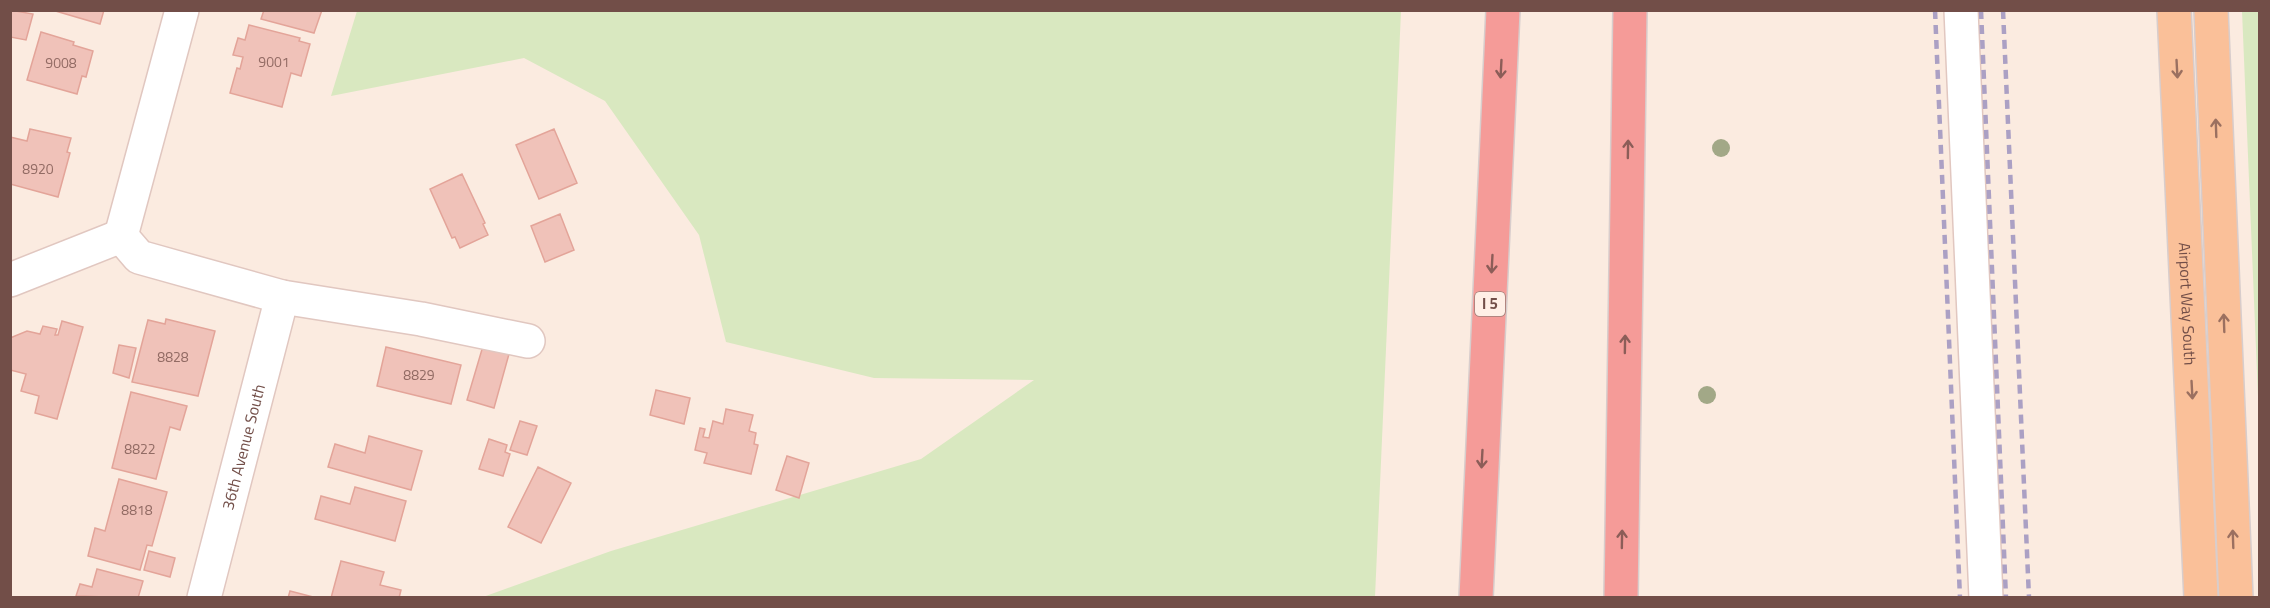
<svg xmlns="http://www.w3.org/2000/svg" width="2270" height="608" viewBox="0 0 2270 608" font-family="'Titillium Web',sans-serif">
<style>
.green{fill:#d9e8c0}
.building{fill:#f0c2b9;stroke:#e3a499;stroke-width:1.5}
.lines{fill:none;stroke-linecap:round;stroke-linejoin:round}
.minor-casing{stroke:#e1c7c0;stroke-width:36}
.major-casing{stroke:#d8cdcc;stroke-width:36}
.highway-casing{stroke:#d8cdcc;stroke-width:36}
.minor{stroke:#fff;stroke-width:33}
.major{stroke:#fac099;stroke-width:33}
.highway{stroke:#f59b98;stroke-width:33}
.rail{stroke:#aba0c4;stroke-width:4.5;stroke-dasharray:9 6;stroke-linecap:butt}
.tree{fill:#a2a887}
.oneway{stroke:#8c5d58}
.oneway2{stroke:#9b7060}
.labels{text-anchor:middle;stroke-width:6;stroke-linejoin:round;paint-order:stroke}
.number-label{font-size:14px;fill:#926b64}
.shield{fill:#ffefe6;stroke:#9c7e77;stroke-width:1.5}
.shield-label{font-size:15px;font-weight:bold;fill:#724e48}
.street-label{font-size:16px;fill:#724e48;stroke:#ffefe6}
</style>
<rect width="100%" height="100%" fill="#fbebe0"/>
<!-- green -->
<path class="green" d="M357,11H1401L1375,597H483L611,551L921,459L1034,380L874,378L726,342L699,235L605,101L524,58L331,96Z
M2242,11H2260L2259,421Z"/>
<!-- building -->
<path class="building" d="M10,10L33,14L26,40L10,37Z
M52,10H104L100,24Z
M264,10H322L314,33L261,19Z
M249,25L300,38L299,41L310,44L301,76L291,73L282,107L230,93L237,68L240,69L243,57L233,55L238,38L245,40Z
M41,32L74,42L73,45L93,51L86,77L82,76L77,94L27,80Z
M30,129L71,138L67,152L70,153L58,197L10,184V137L27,141Z
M554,129L577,183L539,199L516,145Z
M462,174L485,223L483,224L488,235L460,248L455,237L452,238L430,189Z
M560,214L574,250L545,262L531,226Z
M166,319L215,331L198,396L132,382L148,320L165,324Z
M62,321L83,327L57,419L35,413L39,396L21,391L26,374L10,370V338L27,331L40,334L43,326L57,329L55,335H58Z
M119,345L136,348L129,378L113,373Z
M483,346L509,354L494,408L467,400Z
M386,347L461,365L451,404L377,386Z
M656,390L690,398L684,424L650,415Z
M131,392L187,406L180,430L170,427L156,479L112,468Z
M726,409L753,415L749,431L756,433L754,444L758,445L751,474L704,463L707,453L695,450L700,428L705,429L703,437L709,438L713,421L723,424Z
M520,421L537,426L527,455L510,450Z
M369,436L422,451L411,490L328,467L335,444L365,453Z
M489,439L507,445L505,452L510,454L503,476L479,469Z
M787,456L809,463L799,498L776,490Z
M538,467L571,483L541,543L508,527Z
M119,479L167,492L152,546L147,545L140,570L88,556L95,528L105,531Z
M355,487L406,501L395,541L315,519L321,496L350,504Z
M149,551L175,558L170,577L144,570Z
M341,561L384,572L380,585L401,590L399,598H331Z
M97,569L143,581L138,598L76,596L80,584L92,587Z
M290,591L317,598H288Z"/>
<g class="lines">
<defs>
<g id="minor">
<path d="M1961,10L1986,598"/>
<path d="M121,236L139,257L282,297L421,319L528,341"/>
<path d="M121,236L182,10"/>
<path d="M10,280L121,236"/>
<path id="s1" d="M204,598L282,297"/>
</g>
<g id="major">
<path id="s2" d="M2174,10L2201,598"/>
<path d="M2211,10L2236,598"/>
</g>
<path id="highway" d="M1476,598L1503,10
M1621,598L1630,10"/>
</defs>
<!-- minor casing -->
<use href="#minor" class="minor-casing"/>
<!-- major casing -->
<use href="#major" class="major-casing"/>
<!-- highway casing -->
<use href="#highway" class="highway-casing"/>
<!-- minor -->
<use href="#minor" class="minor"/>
<!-- major -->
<use href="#major" class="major"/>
<!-- highway -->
<use href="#highway" class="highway"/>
<!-- rail -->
<path class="rail" d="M1935,10L1960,598
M1981,10L2006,598
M2003,10L2029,598"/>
</g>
<!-- trees -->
<g class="tree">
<circle cx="1721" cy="148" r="9"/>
<circle cx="1707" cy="395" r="9"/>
</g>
<!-- one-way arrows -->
<defs><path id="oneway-shaft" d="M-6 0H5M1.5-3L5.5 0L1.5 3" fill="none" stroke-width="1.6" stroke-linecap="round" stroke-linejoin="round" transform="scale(1.5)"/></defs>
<g class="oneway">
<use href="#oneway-shaft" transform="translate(1501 69) rotate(93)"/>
<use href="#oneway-shaft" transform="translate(1628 149) rotate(-89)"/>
<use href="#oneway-shaft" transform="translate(1492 264) rotate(93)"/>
<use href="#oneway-shaft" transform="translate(1625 344) rotate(-89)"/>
<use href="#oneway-shaft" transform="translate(1482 459) rotate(93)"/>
<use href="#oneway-shaft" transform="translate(1622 539) rotate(-89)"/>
</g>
<g class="oneway2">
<use href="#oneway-shaft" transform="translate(2177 69) rotate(87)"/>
<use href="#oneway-shaft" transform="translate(2216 128) rotate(-92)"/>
<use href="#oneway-shaft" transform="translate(2224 323) rotate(-92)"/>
<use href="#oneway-shaft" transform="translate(2192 390) rotate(87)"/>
<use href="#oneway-shaft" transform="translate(2233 539) rotate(-92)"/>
</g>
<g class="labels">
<!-- number labels -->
<g class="number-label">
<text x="274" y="67">9001</text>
<text x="61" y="68">9008</text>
<text x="38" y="174">8920</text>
<text x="173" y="362">8828</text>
<text x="419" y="380">8829</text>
<text x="140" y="454">8822</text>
<text x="137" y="515">8818</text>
</g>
<!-- shield labels -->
<rect class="shield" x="1475" y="292" width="30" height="24" rx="4.5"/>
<g class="shield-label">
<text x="1490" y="309">I 5</text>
</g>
<!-- street labels -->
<g class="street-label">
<text dy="6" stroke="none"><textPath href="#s2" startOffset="294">Airport Way South</textPath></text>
<text dy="6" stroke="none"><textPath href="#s1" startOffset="156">36th Avenue South</textPath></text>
</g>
</g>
<!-- border -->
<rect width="2270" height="608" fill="none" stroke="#724e48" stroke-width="24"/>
</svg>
